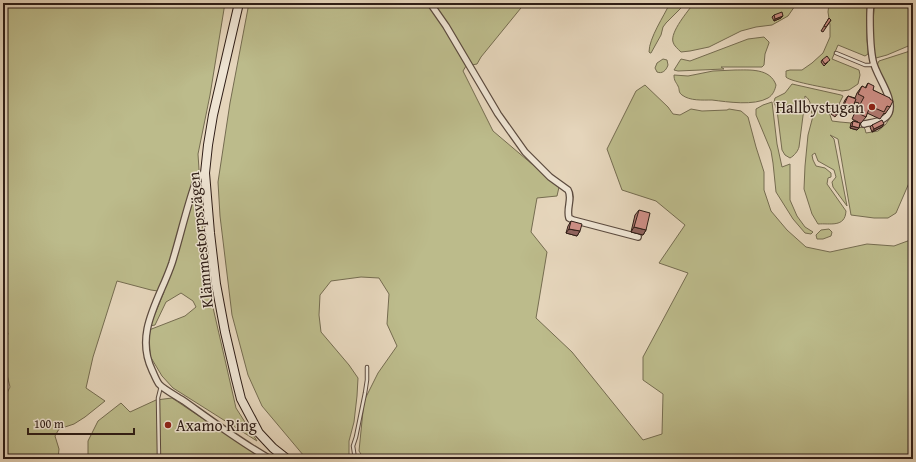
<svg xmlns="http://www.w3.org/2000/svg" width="916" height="462" viewBox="0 0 916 462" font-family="'Gentium Book Plus',serif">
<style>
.green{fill:#bcbb8b;stroke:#756c50}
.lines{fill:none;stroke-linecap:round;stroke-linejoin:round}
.lane-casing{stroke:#5c4b3f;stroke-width:4.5}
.street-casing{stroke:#5c4b3f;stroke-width:8}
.secondary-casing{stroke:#2e1d16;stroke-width:10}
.lane{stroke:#eee4d3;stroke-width:2.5}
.street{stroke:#eee4d3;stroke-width:5.5}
.secondary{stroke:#eee4d3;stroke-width:8}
.wall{fill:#b17b73;stroke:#2e1d16}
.shaded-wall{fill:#90645e;stroke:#2e1d16}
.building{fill:#ce8f86;stroke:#2e1d16}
.poi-dot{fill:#8f2418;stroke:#eee4d3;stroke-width:1.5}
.labels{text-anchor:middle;stroke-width:3;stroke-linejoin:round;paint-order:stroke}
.poi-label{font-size:16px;fill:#2e1d16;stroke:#eee4d3;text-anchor:end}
.street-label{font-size:16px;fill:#2e1d16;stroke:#eee4d3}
</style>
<rect width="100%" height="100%" fill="#e5d5bb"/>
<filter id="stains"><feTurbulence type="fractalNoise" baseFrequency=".005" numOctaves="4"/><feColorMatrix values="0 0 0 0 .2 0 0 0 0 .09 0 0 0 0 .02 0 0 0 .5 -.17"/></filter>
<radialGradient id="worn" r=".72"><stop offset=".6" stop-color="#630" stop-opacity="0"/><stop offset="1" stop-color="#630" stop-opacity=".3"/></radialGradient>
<!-- green -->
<path class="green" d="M3,3H225L210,95L198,154L206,277L236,408L257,441L173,388L162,376L150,356L149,330L185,316L196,307L193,301L181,293L166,302L155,325L150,326L164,292L151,290L117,281L93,357L86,388L105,401L85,417L74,424L59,429L55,436L59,449L58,459H3V394L7,393L10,387L3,358L8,333L3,327Z
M249,3H525L481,57L477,64L466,66L463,71L493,131L559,187L557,196L537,198L531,232L547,252L536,318L572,352L643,440L662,434L663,394L643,380V357L688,273L659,263L685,225L656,201L622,190L607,149L636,91L645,85L668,107L673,114L680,115L691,109L702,111L727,110L729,109L741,111L748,117L756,147L764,172V190L771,211L787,230L806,247L830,252L867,244L894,246L913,239V459H364L359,451L364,401L378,373L397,346L387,324L389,294L379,278L361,277L331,281L320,295L319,315L321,332L349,365L358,378L357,396L354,422L349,441V459H309L304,456L262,406L248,375L232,315L220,216L218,182L230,103Z
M670,3H686L666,23L663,27L661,35L651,53H650L649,52C649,38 664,16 670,3Z
M694,3H797L788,16L772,25L756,27L741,31L709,47L690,51L681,52C678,49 674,46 673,42C670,32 688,11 694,3Z
M829,3H867V40L868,47V54L865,56L838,45L832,59L859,70L860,75L858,84L849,90L842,91C834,89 790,82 786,77C786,76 786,72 786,71L790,70H802L812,63L823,53L830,37V25L828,12Z
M875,3H913V44L887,55L876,58L874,57C873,38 872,21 875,3Z
M764,37L769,42V43L765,54L764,65L762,67H721L724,69L678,71L674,70L679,62L681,59L690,61L748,39Z
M913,49V171L909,183L896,213L888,218H874L851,215L838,139L830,135L834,139L847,206L833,187L832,182L836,177L834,170L818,161L815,153L812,155L813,160L816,166L825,168L831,173V177L828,178L827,184L846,211C845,228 830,223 818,224L812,214L804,189L805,166L808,135L813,116C809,109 813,101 805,96L804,108L799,147C798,151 794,156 790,158L785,155L782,150L777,110L774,102L775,98L785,93L792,84L841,95L843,96L839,104L842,107L841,109L838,111L831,108L829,112L832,121L840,122L851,123L858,128L863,127L865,129L866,133L878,131L886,124L891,116L892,108L877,65L879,61L910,51Z
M663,59L667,60L668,65C666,71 662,74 657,72L655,68L657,63Z
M735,70C750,70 770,68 776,85C775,90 773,95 768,98C754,106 728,102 712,100C702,100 690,101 682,95C678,92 680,90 678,86C676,82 674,81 674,75L688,76L713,71Z
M772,102L777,144L782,167L790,164V200L797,216L805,227L813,232L811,234L805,233L793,219L776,192L773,163L771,151L756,115V109L763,105Z
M829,229L832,232L831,236L823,239H817L816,235L821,230Z
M172,398L263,459H88V441L98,421L121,403L130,412L156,400Z"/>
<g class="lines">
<defs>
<path id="lane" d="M836,53L865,65H870L873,64
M159,459L158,398L161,386
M355,459L353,446L356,437L365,393L367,380V367"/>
<path id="street" d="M430,3L446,26L498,114L525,152L550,177L568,190C573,198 566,208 569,218L573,220L638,237
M864,124C872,122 885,122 889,113C895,98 876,76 873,61C870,47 870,33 870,18C870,13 870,8 871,3
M205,173C199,175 198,179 195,184C186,210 180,237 172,263C160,299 134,332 152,370C154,374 156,380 159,384C163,389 178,397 184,401C212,421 240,442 270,459"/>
<path id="secondary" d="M239,3L213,115L208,145L205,173L210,233L216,284L225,332L236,379L241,399L259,433L273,448L287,459"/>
</defs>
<!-- lane casing -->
<use href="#lane" class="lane-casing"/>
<!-- street casing -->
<use href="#street" class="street-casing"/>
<!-- secondary casing -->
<use href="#secondary" class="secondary-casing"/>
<!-- lane -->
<use href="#lane" class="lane"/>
<!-- street -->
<use href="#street" class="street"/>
<!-- secondary -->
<use href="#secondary" class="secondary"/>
</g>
<!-- wall -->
<path class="wall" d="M774,15L781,18L774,21L772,17Z
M829,18L831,20L823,32L821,31Z
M822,60L828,62L824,66L821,62Z
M868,83L873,90L890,99V107L885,114L884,113L880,119L867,113L866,117L861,123H860L859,128L857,130L850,128L851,123L853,121L858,122L852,119L859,103L855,102L852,109L849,113L841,109L845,100L848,96L855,98L857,93L862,86L865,88Z
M822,105L827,108L823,114L819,111Z
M836,106L841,109L835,117L831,114Z
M884,124L882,127L872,132L870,127L872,125Z
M639,210L646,230L643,235L631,232L635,215Z
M571,221L580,231L577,236L566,233L568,226Z"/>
<!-- shaded-wall -->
<path class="shaded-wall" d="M783,16L781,18L774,21L775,19Z
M884,124L882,127L872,132L874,129Z
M852,126L859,128L857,130L850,128Z
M634,227L646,230L643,235L631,232Z
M569,229L580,231L577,236L566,233Z"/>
<!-- building -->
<path class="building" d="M782,12L783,16L775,19L774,15Z
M829,18L831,20L826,27L824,26Z
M827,56L830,60L825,64L822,60Z
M868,83L874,86L873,90L890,98V99L893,101L890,107L887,106L884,112L870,106L866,117L856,112L864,97L858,94L862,86L866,88Z
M848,96L856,99L852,109L844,105Z
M822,105L827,108L825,112L820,109Z
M836,106L841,109L837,115L832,112Z
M882,120L884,124L874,129L872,125Z
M853,121L860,123L859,128L852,126Z
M639,210L650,213L646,230L634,227Z
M571,221L582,224L580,231L569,229Z"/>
<!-- markers -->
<g class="poi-dot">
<circle cx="872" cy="107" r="4"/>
<circle cx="168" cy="425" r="4"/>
</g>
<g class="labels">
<!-- poi labels -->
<g class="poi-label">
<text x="864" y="113">Hallbystugan</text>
<text x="176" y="431" text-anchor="start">Axamo Ring</text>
</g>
<!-- street labels -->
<g class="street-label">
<text transform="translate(200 240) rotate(-96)" y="6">Klämmestorpsvägen</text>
</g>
</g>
<!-- margin -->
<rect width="916" height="462" fill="none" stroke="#e5d5bb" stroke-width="16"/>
<rect x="4" y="4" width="908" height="454" fill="none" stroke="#2e1d16" stroke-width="2"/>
<rect x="8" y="8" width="900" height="446" fill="none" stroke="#2e1d16"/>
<!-- scale -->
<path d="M28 428v6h106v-6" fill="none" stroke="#2e1d16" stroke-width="2"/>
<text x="34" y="428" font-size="12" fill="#2e1d16" stroke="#eee4d3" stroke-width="3" paint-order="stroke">100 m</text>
<rect width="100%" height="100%" filter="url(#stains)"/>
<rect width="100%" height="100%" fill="url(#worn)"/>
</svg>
